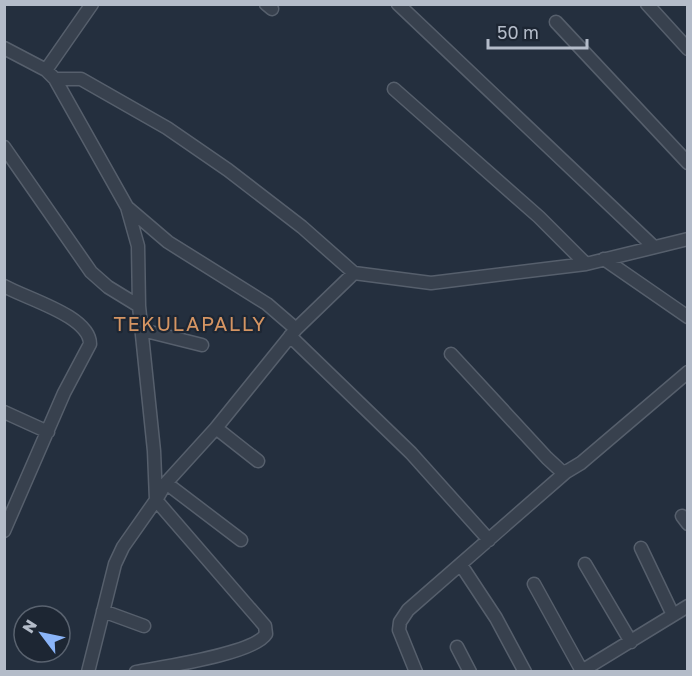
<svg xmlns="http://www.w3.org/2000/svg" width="692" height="676" viewBox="0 0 692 676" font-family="'Golos Text',sans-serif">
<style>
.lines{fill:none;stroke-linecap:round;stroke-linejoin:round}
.minor-casing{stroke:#565f6c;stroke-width:15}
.minor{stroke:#38414e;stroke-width:12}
.labels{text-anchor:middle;stroke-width:4.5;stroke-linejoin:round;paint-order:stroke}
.quarter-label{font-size:20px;letter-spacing:1.5px;fill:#d59563;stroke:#1d2633}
</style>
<rect width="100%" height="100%" fill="#242f3e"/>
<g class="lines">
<defs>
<path id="minor" d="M266,4L272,9
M398,4L654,247
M647,4L688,49
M556,22L688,163
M4,48L46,70L55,79L127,207L138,246L139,306L154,451L156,500L123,547L115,564L88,672
M46,70L92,4
M55,79H81L167,128L228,170L302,227L354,273
M394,89L539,217L586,264
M4,147L91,272L108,287L139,306
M127,207L168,242L267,304L296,329
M604,259L688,317
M4,286C27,299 90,316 90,344L64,393L4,531
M142,330L202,345
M290,336L411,453L489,540
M451,354L547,458L561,471L566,472
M4,412L48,432
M216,428L258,461
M166,483L241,540
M682,516L688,524
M641,548L673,615
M585,564L631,642
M461,565L496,618L525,672
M534,584L582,671
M103,611L144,626
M457,647L470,672
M136,672C161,667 254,654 266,634L265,626L156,500L166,483L216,428L296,329L354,273L431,283L586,264L688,239
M416,672L399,630L400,622L408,610L566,472L581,463L688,372
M580,672L688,606"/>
</defs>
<!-- minor casing -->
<use href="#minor" class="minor-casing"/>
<!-- minor -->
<use href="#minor" class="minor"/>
</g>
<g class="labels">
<!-- quarter labels -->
<g class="quarter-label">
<text x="190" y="331">TEKULAPALLY</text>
</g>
</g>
<!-- border -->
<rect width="692" height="676" fill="none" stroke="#b4bcc9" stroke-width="12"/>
<!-- north arrow -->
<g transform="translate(42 634) rotate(302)"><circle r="28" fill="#1d2633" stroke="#59626f" stroke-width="1.5"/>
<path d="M0-4.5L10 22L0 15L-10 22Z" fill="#8ab4f8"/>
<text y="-9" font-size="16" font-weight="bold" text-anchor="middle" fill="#b4bcc9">N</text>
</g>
<!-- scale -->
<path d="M488 39v9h99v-9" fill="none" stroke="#b4bcc9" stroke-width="3"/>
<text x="497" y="39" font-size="18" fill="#b4bcc9" stroke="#1d2633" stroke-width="4.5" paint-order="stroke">50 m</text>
</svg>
